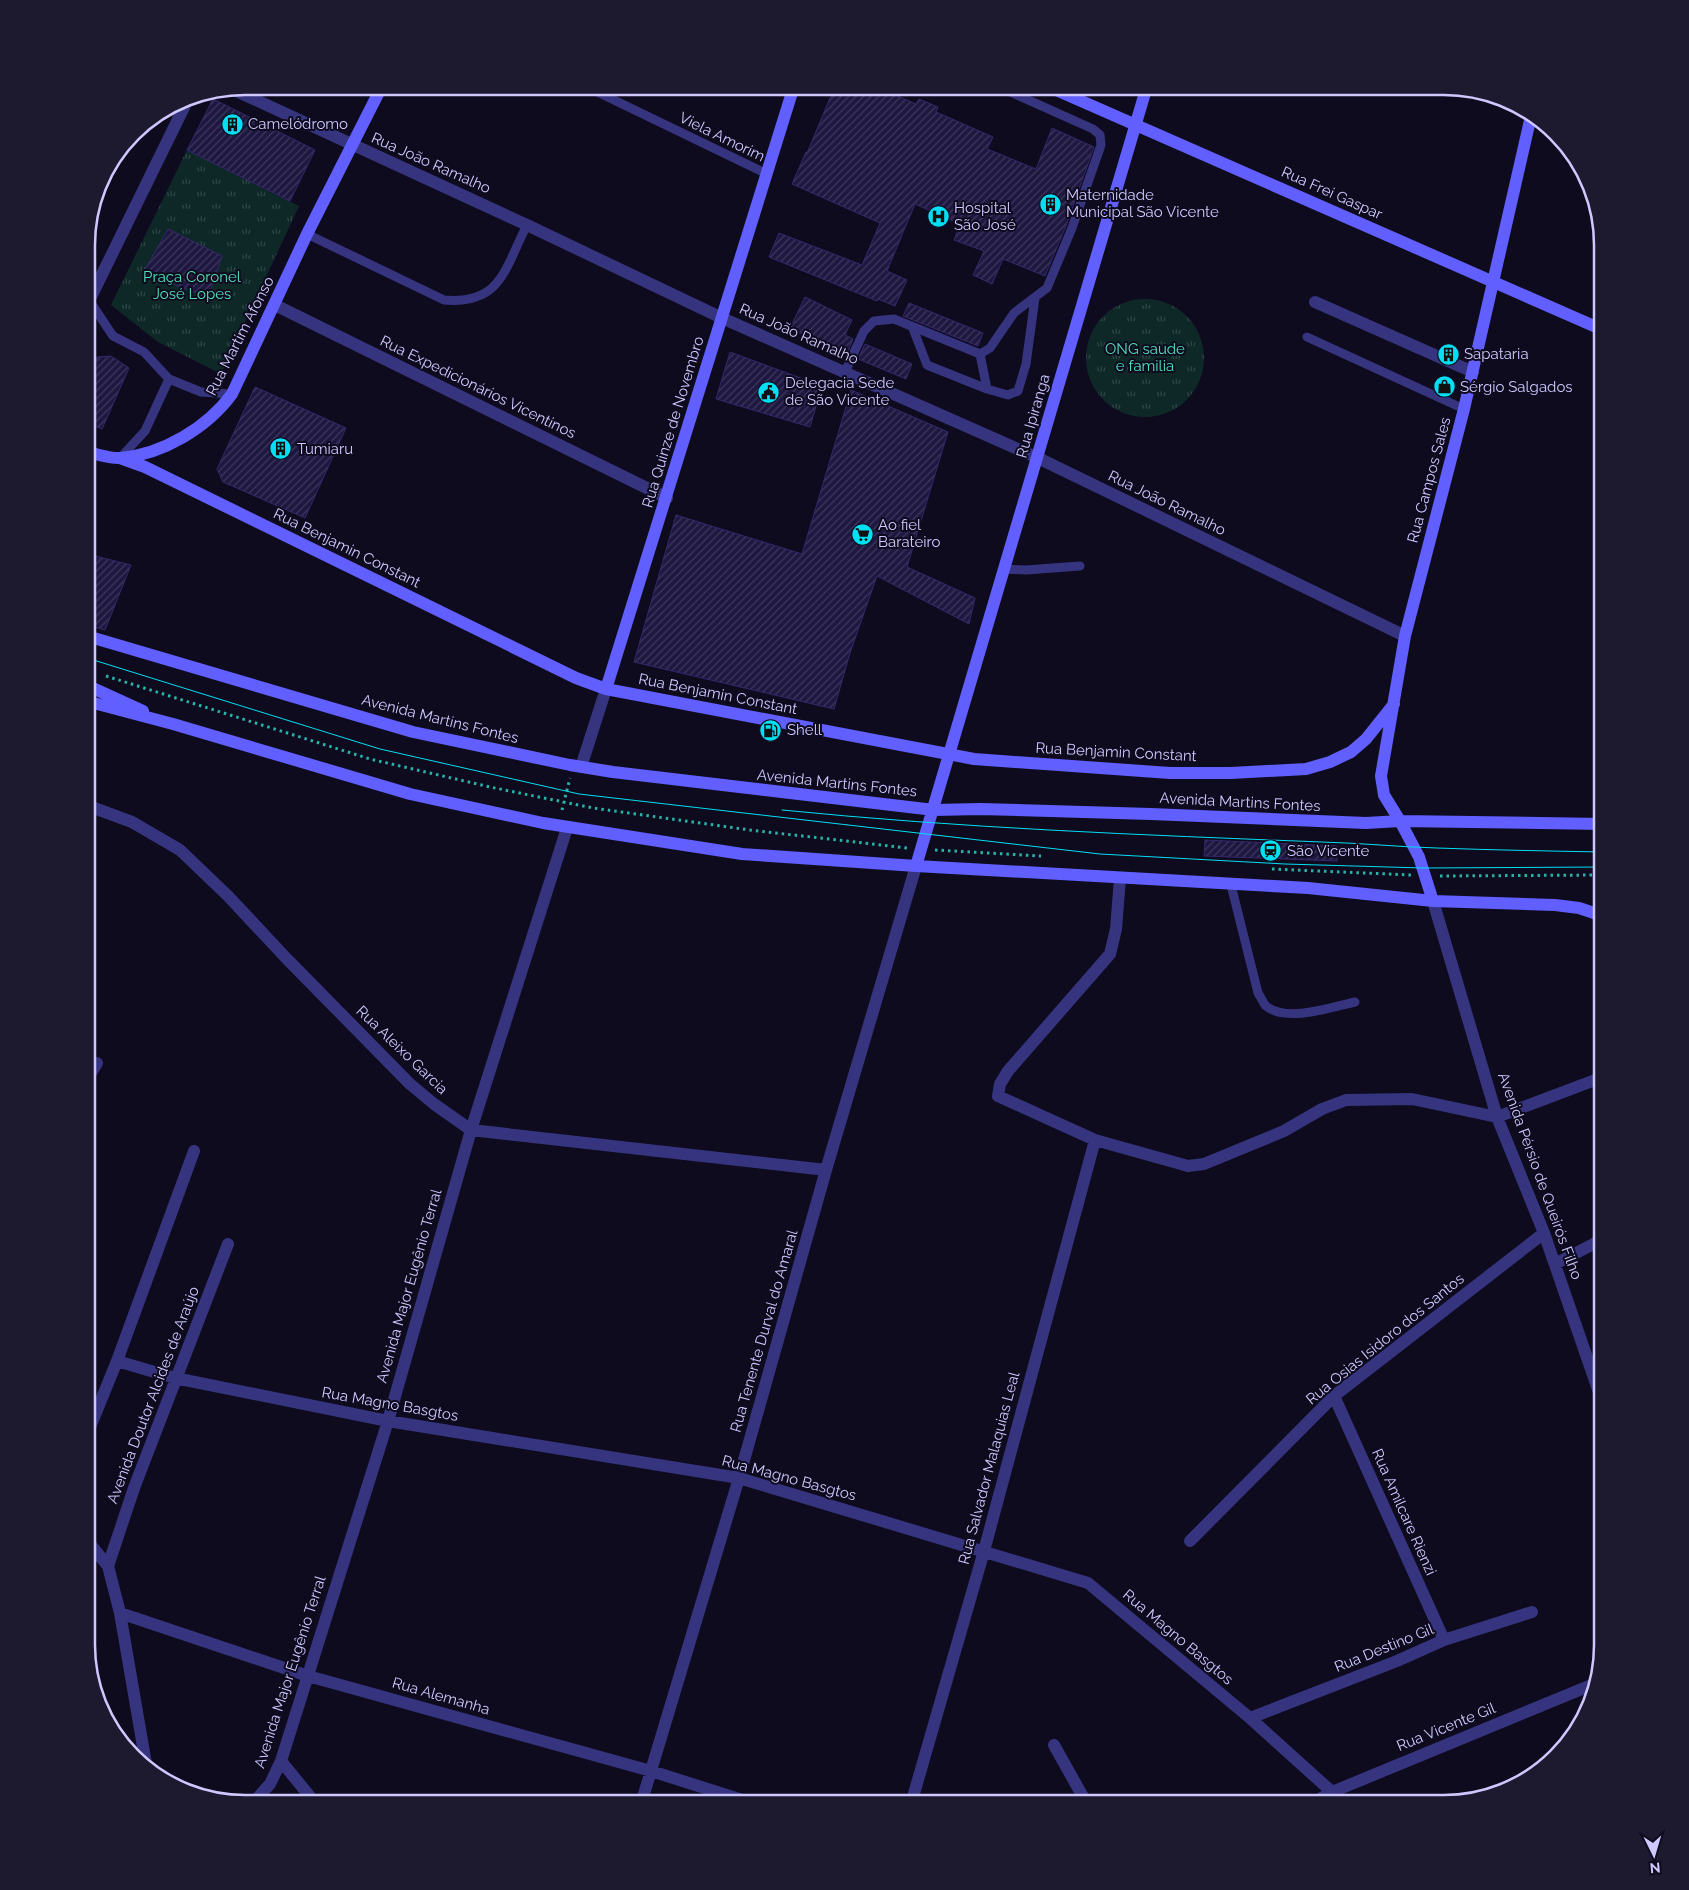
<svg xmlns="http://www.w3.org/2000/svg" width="1689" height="1890" viewBox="0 0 1689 1890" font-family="Raleway,sans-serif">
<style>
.grass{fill:url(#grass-tufts)}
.building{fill:url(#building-hatch);stroke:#34286d}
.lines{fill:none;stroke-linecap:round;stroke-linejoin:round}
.path{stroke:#29b3a8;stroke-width:3;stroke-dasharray:2.5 4;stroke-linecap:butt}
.lane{stroke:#36347f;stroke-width:9}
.street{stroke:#36347f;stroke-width:12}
.secondary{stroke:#615fff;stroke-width:12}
.tram{stroke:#00dff3;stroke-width:1}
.labels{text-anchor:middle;stroke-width:4;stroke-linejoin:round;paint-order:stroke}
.poi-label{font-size:15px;fill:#cec8ff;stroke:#0e0b1e;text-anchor:start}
.street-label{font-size:15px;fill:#cec8ff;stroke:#0e0b1e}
.park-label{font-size:15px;fill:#51e2bc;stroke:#0e0b1e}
.rim{fill:none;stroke:#cec8ff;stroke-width:2.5}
</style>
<defs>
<pattern id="grass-tufts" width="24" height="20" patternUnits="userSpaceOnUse" patternTransform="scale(1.25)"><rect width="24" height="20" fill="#0e2827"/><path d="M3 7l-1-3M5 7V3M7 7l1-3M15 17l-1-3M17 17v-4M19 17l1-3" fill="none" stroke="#304647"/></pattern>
<pattern id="building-hatch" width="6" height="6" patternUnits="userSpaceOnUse" patternTransform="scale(1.25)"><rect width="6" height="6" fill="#1e1740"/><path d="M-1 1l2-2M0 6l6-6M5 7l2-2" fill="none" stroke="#3e375d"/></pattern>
</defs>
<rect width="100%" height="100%" fill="#0e0b1e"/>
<!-- grass -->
<path class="grass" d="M187,150L299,206L221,374L158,342L111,305Z
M1086 358a59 59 0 1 1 118 0a59 59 0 1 1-118 0Z"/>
<!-- building -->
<path class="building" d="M835,86H875L916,104L919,99L938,107L936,112L993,137L987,149L1036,169L1052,128L1094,147L1066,226L1045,276L1003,259L992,284L973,275L984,251L954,240L960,224L915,204L887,271L907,280L895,306L878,299L877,301L769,257L779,233L862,265L880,223L792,184L806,152L807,153Z
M213,99L315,150L290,201L187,150Z
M168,229L222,256L208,297L143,273Z
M805,297L852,320L845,335L853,339L847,354L837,351L790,328Z
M909,303L983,333L978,346L903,316Z
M865,344L912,364L906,379L858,359Z
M730,352L822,386L810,427L716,399Z
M111,356L129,368L102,429L87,423V383L97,357Z
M255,387L346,428L305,518L223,482L217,469Z
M851,390L948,432L907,567L975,598L969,624L877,576L850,653L834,709L634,662L676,515L802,554Z
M87,554L131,565L105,630L87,625Z
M1205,840L1337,846V861L1204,856Z"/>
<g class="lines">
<!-- path -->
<path class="path" d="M106,676L370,759L490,787L593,808L750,830L907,848
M562,810L570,778
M935,850L1041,856
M1272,869L1411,875
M1440,876L1603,875"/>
<!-- lane -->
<path class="lane" d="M585,86L767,174
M307,234L444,300C502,305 505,267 527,225
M89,300L113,336L144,352L169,379L201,392L232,394
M912,326L927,365L987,389
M1307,337L1464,409
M980,354L987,389L1008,395L1018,391L1026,364L1035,298
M845,372L864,331L874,321L894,319L980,354L990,348L1014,313L1047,288L1072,228L1101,145L1100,135L1093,129L997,86
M120,458L145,431L169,379
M1004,569L1026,570L1080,566
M1231,885L1258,993C1261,997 1263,1003 1266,1006C1287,1023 1332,1007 1355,1002"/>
<!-- street -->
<path class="street" d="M232,89L527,225L722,318L1038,458L1405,636
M1315,302L1473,372
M87,305L189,97
M275,305L667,498
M581,767L606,689
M86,805L132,822L180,850L228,896L287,959L410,1084L434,1104L471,1130L826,1170
M1120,878L1116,929L1110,954L1008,1071L1000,1084L998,1096L1095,1140L1188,1166L1204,1164L1284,1131L1322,1109L1346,1100L1412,1099L1497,1117L1603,1077
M1433,901L1497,1117L1544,1233L1603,1404
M86,1081L97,1063
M1555,1264L1603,1239
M117,1361L175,1378L388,1421L739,1478L1088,1583L1250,1718L1332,1792L1340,1804
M1334,1396L1444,1640
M86,1437L117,1361L194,1151
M86,1539L108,1566
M1190,1541L1334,1396L1544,1233
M120,1613L308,1676L651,1771L755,1804
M1250,1718L1397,1661L1444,1640L1532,1612
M1054,1745L1087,1804
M281,1761L316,1804
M146,1764L120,1613L108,1566L134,1488L228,1244
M252,1804L270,1784L281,1761L388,1421L471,1130L567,828
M641,1804L739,1478L826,1170L916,866
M911,1804L984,1551L1095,1140
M1311,1804L1332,1792L1594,1684"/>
<!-- secondary -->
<path class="secondary" d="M1047,86L1603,330
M87,452C97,454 110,459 121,458C163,454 207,428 232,394L307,234L382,86
M120,458L145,467L576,678L606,689L974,759L1170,773H1231L1306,769L1330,762L1351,752L1366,739L1394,704
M87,636L413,732L570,765L613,772L934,810L980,809L1151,814L1366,823L1400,821L1603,824
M86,685L143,711
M606,689L794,86
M86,701L173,724L410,794L543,823L742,854L916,866L1308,888L1433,901L1555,905L1579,908L1603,916
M916,866L1147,86
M1433,901L1419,857L1400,821L1384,795L1381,776L1405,636L1464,409L1531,116"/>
<!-- tram -->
<path class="tram" d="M87,658L380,749L579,794L1100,854L1285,864L1423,868L1603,867
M782,810C961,828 1141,835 1322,842C1361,843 1399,847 1437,848C1492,850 1548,851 1603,852"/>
</g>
<!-- icons -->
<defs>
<symbol id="building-disc" viewBox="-11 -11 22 22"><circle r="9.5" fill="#00dff3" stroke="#0e0b1e"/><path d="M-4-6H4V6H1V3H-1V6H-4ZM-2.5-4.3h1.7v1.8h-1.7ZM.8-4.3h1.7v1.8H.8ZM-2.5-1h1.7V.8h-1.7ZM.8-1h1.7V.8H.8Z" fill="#111"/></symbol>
<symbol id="hospital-disc" viewBox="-11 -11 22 22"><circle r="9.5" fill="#00dff3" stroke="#0e0b1e"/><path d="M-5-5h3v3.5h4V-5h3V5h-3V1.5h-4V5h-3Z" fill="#111"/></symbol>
<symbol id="shop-disc" viewBox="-11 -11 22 22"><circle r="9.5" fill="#00dff3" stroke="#0e0b1e"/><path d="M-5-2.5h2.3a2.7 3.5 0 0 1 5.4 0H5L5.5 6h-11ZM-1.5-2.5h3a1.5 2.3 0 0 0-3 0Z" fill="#111"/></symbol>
<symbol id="civic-disc" viewBox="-11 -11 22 22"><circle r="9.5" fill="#00dff3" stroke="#0e0b1e"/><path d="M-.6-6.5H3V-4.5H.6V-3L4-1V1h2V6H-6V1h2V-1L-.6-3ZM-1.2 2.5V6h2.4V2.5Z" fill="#111"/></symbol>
<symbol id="supermarket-disc" viewBox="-11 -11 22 22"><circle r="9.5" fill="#00dff3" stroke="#0e0b1e"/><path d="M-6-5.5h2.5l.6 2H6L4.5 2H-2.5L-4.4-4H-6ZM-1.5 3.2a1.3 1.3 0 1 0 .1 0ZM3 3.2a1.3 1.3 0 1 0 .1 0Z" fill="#111"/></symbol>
<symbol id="fuel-disc" viewBox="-11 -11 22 22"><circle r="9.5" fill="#00dff3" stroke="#0e0b1e"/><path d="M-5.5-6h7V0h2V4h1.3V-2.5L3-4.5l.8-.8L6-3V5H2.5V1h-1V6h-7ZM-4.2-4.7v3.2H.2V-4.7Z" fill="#111"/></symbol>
<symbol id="station-disc" viewBox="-11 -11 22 22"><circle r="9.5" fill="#00dff3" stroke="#0e0b1e"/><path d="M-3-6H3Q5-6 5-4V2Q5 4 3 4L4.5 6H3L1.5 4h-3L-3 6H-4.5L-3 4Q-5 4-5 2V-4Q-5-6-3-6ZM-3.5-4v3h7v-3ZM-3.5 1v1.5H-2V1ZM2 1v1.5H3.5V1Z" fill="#111"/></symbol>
</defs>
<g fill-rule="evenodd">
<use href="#building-disc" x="220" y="112" width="25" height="25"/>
<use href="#building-disc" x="1038" y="192" width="25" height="25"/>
<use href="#hospital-disc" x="926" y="204" width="25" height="25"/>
<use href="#building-disc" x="1436" y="342" width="25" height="25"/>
<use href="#shop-disc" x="1432" y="374" width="25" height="25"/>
<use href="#civic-disc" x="756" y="380" width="25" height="25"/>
<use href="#building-disc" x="268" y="436" width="25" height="25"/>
<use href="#supermarket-disc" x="850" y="522" width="25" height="25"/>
<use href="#fuel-disc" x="758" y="718" width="25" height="25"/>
<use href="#station-disc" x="1258" y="838" width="25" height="25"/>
</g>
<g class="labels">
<!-- poi labels -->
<g class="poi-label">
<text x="248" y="129">Camelódromo</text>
<text x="1066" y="200">Maternidade<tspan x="1066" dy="17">Municipal São Vicente</tspan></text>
<text x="954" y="213">Hospital<tspan x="954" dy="17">São José</tspan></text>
<text x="1464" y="359">Sapataria</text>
<text x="785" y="388">Delegacia Sede<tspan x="785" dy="17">de São Vicente</tspan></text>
<text x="1460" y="392">Sérgio Salgados</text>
<text x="297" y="454">Tumiaru</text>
<text x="878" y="530">Ao fiel<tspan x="878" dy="17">Barateiro</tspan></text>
<text x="787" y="735">Shell</text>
<text x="1287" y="856">São Vicente</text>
</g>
<!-- street labels -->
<g class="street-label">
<text transform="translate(722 137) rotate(26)" y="5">Viela Amorim</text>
<text transform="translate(431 163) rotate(24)" y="5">Rua João Ramalho</text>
<text transform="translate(1332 193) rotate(24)" y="5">Rua Frei Gaspar</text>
<text transform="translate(799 334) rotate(24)" y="5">Rua João Ramalho</text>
<text transform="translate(240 336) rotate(-63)" y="5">Rua Martim Afonso</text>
<text transform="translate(478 387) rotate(26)" y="5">Rua Expedicionários Vicentinos</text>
<text transform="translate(1033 416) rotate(-74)" y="5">Rua Ipiranga</text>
<text transform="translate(673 422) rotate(-73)" y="5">Rua Quinze de Novembro</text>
<text transform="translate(1429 480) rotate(-75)" y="5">Rua Campos Sales</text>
<text transform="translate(1167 503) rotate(26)" y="5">Rua João Ramalho</text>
<text transform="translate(347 548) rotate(26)" y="5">Rua Benjamin Constant</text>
<text transform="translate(718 694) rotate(11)" y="5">Rua Benjamin Constant</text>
<text transform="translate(440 719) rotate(14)" y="5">Avenida Martins Fontes</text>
<text transform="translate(1116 752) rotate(3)" y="5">Rua Benjamin Constant</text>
<text transform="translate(837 783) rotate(6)" y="5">Avenida Martins Fontes</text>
<text transform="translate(1240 802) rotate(3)" y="5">Avenida Martins Fontes</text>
<text transform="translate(402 1050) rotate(44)" y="5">Rua Aleixo Garcia</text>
<text transform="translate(1540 1176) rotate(70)" y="5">Avenida Pérsio de Queirós Filho</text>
<text transform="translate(409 1286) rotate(-74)" y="5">Avenida Major Eugênio Terral</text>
<text transform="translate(764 1331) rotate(-74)" y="5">Rua Tenente Durval do Amaral</text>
<text transform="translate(1385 1339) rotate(-39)" y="5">Rua Osias Isidoro dos Santos</text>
<text transform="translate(153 1395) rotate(-69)" y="5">Avenida Doutor Alcides de Araújo</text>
<text transform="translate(390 1404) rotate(10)" y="5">Rua Magno Basgtos</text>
<text transform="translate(989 1468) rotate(-75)" y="5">Rua Salvador Malaquias Leal</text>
<text transform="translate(789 1478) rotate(15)" y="5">Rua Magno Basgtos</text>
<text transform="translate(1404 1512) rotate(66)" y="5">Rua Amilcare Rienzi</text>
<text transform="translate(1178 1637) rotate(40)" y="5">Rua Magno Basgtos</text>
<text transform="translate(1384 1648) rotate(-22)" y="5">Rua Destino Gil</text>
<text transform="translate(290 1672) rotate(-72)" y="5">Avenida Major Eugênio Terral</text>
<text transform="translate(441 1696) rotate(16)" y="5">Rua Alemanha</text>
<text transform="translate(1446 1727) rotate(-22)" y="5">Rua Vicente Gil</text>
</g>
<!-- park labels -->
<g class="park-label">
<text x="192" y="282">Praça Coronel<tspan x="192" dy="17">José Lopes</tspan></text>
<text x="1145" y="354">ONG saude<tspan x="1145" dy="17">e familia</tspan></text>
</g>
</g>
<!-- crop -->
<path d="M0 0H1689V1890H0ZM245 95H1444A150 150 0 0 1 1594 245V1645A150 150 0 0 1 1444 1795H245A150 150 0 0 1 95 1645V245A150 150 0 0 1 245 95Z" fill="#1d1a30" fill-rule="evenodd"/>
<path class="rim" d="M245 95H1444A150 150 0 0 1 1594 245V1645A150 150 0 0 1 1444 1795H245A150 150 0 0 1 95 1645V245A150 150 0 0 1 245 95Z"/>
<!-- north arrow -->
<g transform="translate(1654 1855) rotate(175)" stroke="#0e0b1e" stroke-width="4" paint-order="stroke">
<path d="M0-4L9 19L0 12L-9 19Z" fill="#cec8ff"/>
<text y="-8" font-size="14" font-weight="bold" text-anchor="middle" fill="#cec8ff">N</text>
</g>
</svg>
